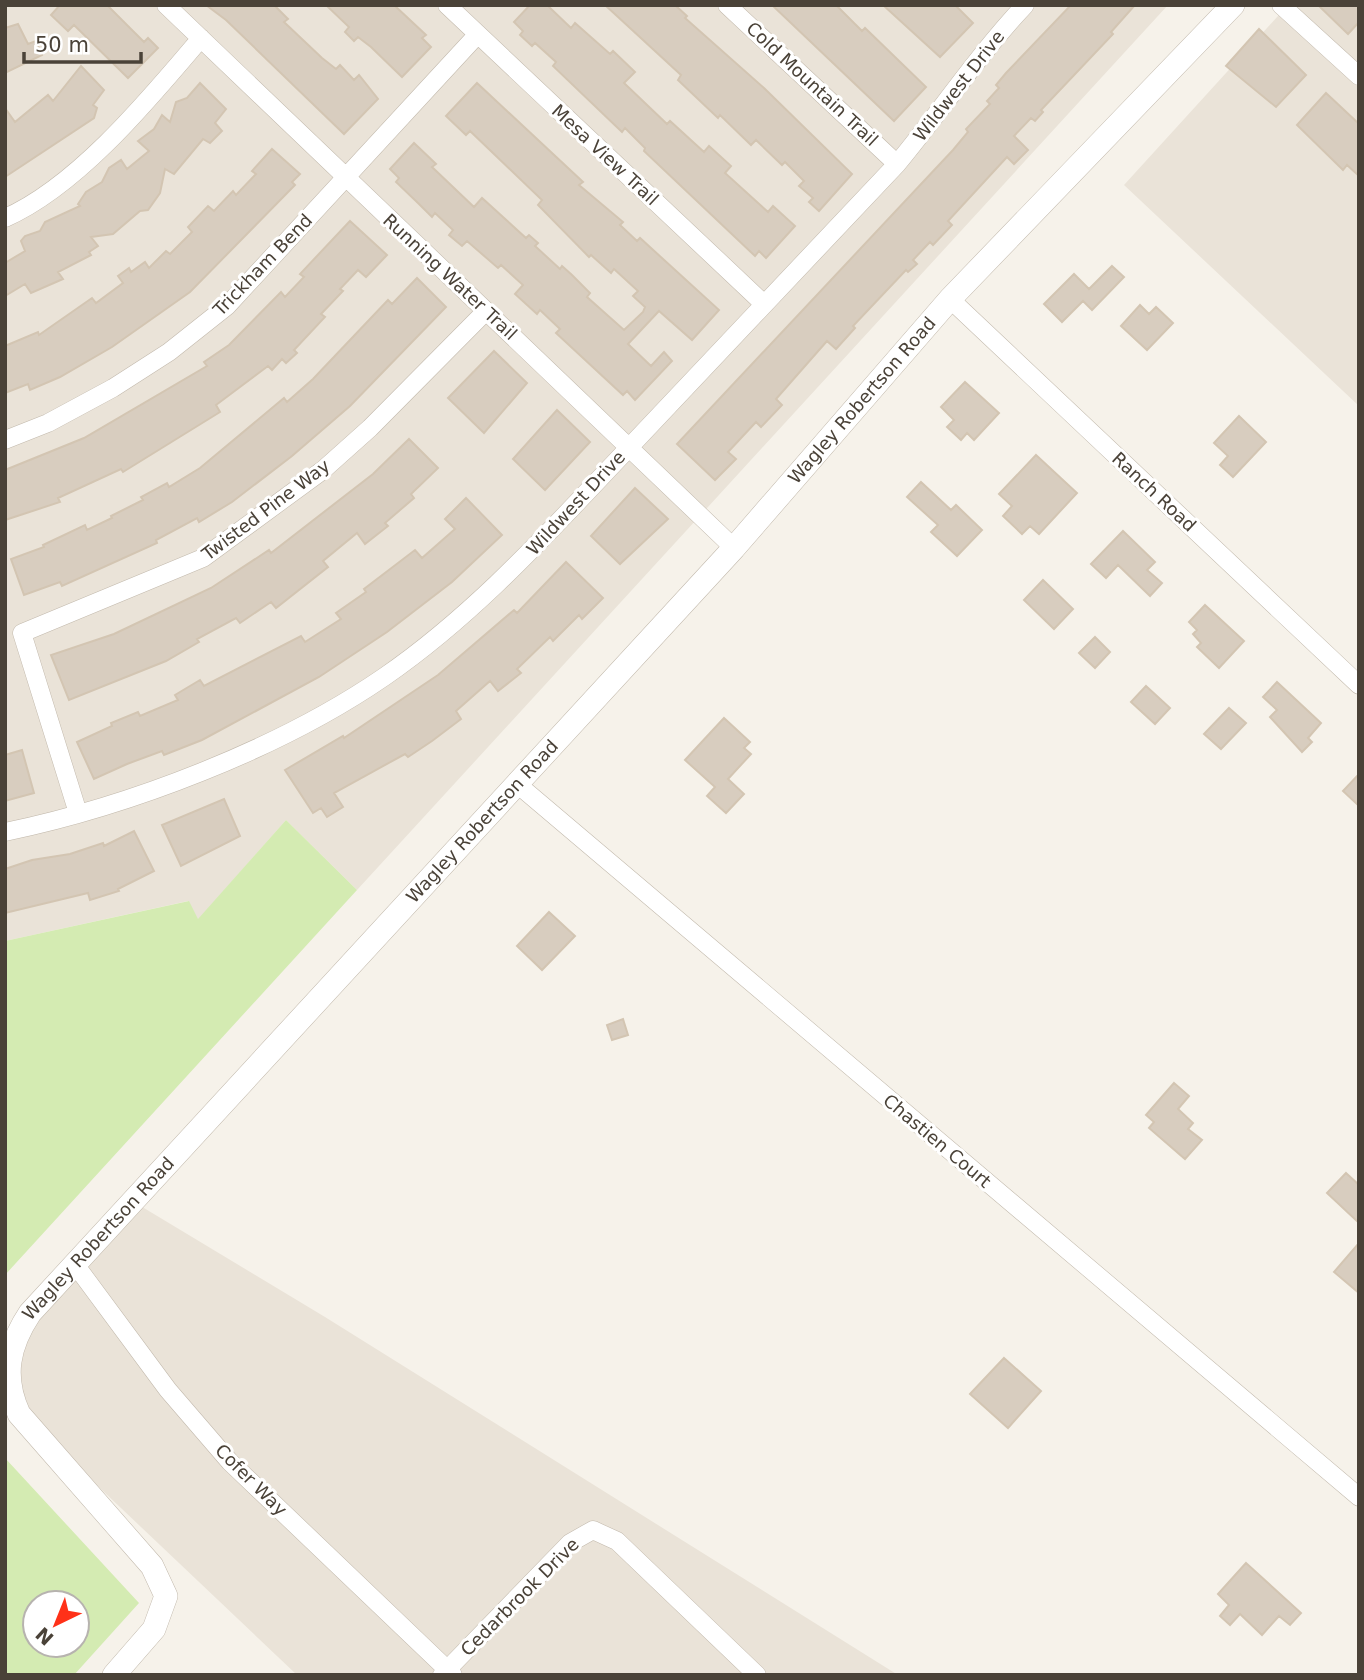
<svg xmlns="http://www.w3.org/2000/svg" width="1364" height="1680" viewBox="0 0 1364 1680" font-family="'DejaVu Sans',sans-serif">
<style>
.residential{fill:#eae3d8}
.green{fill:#d4ebb2;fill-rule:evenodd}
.building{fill:#d8cdbf;stroke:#d3c5b2;stroke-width:2}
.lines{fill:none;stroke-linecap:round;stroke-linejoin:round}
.minor-casing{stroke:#c2b9ac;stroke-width:19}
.tertiary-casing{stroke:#c2b9ac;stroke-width:24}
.minor{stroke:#fff;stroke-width:18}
.tertiary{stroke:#fff;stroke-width:23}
.labels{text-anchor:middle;stroke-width:6;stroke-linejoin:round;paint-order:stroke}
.street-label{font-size:18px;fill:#4a4238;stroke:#fff}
</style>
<rect width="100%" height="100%" fill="#f6f2ea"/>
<!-- residential -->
<path class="residential" d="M5,5H1168L357,890L286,820L198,920L188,901L5,941Z
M1288,5H1359V406L1124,185Z
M124,1196L325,1317L898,1675H297L5,1398V1334Z"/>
<!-- green -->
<path class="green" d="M286,820L357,890L5,1275V941L189,901L198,919Z
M5,1458L139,1603L74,1675H5ZM35,1603H77V1645H35Z"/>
<!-- building -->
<path class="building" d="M60,5H107L144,42L148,38L158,48L128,78L74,25L68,31L51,15Z
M206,5H274L288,19L284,22L322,58L336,69L340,65L354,80L359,75L378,99L344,134L226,20Z
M326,5H394L426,35L422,38L431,47L402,77L371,47L358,37L354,41L345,32L349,27Z
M530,5H547L571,28L575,23L610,54L613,51L635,72L624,83L667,124L670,121L704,152L709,146L731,166L725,173L768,212L773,206L795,226L766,258L759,251L755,256L644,151L645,148L625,128L622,132L553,66L556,62L535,43L532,46L520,35L523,31L514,22Z
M605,5H675L687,16L685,18L764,88L852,174L819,211L809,202L813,198L799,186L804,181L785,162L782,165L756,140L751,145L720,115L718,118L678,80L681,75Z
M772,5H836L862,31L865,28L926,87L894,121Z
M883,5H955L973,23L940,57Z
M1071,5H1135L1111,32L1113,34L1041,110L1043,112L1035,121L1031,118L1014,136L1028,150L1014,164L1007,157L948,221L952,225L933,245L930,242L913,260L917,264L908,272L906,270L853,326L855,328L836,349L827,341L776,399L782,405L761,427L756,422L728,452L736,459L715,480L677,444L953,150L968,132L966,129L990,104L987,101L999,88L996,85L1006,73Z
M1318,5H1359V22L1348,34Z
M18,24L28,44L36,41L42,55L5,73V28Z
M1259,29L1306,75L1276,107L1226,66Z
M81,66L104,90L93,105L97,108L94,118L5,177V108L15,122L48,95L53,101Z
M200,83L226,109L215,123L222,131L210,143L203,139L174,174L165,169L160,193L148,210L140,211L113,234L91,237L98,246L89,252L91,255L58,272L63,279L31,293L25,284L5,296V263L25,251L21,241L25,236L40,231L45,222L80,206L78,204L86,192L102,182L109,168L121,160L127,169L149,151L138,141L154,129L162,115L170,122L176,102L187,98Z
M477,83L583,182L579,185L623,222L620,225L637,241L640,238L719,310L692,340L659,311L628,344L651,366L664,352L672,361L635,400L627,391L623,395L556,333L560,329L540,310L537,314L515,294L523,285L501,265L498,268L467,241L462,246L449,235L453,230L435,213L432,217L419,204L396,182L399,178L390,169L414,143L436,164L432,167L474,207L482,198L526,238L529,235L538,243L535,246L560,269L562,266L572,275L590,293L587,297L624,330L643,312L645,307L633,296L638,291L614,269L611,273L591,255L589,257L538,205L542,200L470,131L466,135L446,116Z
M1326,93L1359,124V176L1347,165L1343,170L1297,125Z
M272,149L300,174L292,182L295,185L190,292L112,347L60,377L30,390L28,384L5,393V346L38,332L39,335L92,298L96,303L123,283L118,276L129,268L131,272L145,262L149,268L166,251L170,254L192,232L188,227L208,206L214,211L233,191L236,195L256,174L252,171Z
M350,221L387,255L366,277L358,270L340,289L343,291L321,314L325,317L294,350L297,353L286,363L282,359L272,370L268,366L216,405L220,412L123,472L121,469L58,498L60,502L5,520V470L84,438L207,366L204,362L229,345L281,292L285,297L304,277L300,274Z
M1112,266L1124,277L1092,310L1083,301L1062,322L1044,304L1074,274L1089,289Z
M417,278L446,307L350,406L292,456L232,502L199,522L197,518L156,540L157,543L62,586L60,582L24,595L11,559L44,547L43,545L85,525L87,530L112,518L111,516L143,500L141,497L167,483L169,487L200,468L284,398L287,402L313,379L388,300L392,304Z
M1140,305L1149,314L1156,307L1173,323L1147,350L1121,326Z
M494,351L527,383L484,433L448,398Z
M965,382L999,413L974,440L967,433L961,440L947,427L954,420L941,407Z
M557,410L590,442L545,490L513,459Z
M1239,416L1266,442L1233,477L1220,465L1228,456L1214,443Z
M409,439L438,468L411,494L414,498L385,523L388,526L365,544L357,533L323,561L328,567L276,608L271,602L240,623L236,618L197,639L199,642L166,661L69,700L51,655L114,634L211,588L269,550L271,553L373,474Z
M1036,455L1077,493L1039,534L1030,526L1022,534L1003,516L1012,506L999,494Z
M921,482L951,510L956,505L982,530L957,556L931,532L938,525L907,497Z
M635,488L668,519L620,564L591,536Z
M466,498L502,535L452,582L387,632L319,677L202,740L164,755L162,751L127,764L94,779L77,742L112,726L111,723L138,712L140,716L178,700L175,695L200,680L204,686L301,636L305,642L341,619L336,613L366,592L364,589L415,550L422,558L455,529L445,519Z
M1123,531L1155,562L1147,570L1162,583L1150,596L1118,565L1106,578L1091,564Z
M566,562L603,598L582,619L579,615L553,641L550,637L517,669L521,673L498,691L490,681L456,711L461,719L432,741L408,757L405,754L334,793L343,807L327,817L321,808L313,813L285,770L343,736L344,738L438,675L514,610L517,613Z
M1043,580L1073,609L1054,629L1024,600Z
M1205,605L1244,641L1219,668L1197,647L1201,643L1193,634L1197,630L1189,622Z
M1095,637L1110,652L1095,668L1079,653Z
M1277,682L1321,723L1308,738L1312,742L1302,752L1270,717L1277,710L1263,697Z
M1146,686L1170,708L1155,724L1131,702Z
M1229,708L1246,723L1221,749L1204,734Z
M724,718L750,742L744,748L751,754L728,779L744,794L726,813L707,796L715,787L685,760Z
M22,750L34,793L5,801V755Z
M1359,774V806L1343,791Z
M224,799L240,836L181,866L162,825Z
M134,831L154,871L118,889L119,891L90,900L88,893L5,913V869L32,860L70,854L103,843L104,846Z
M549,912L575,936L542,970L517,946Z
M623,1019L628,1035L612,1040L607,1025Z
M1174,1083L1189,1096L1178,1109L1193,1123L1188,1129L1202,1140L1185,1159L1149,1128L1154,1122L1146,1115Z
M1346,1173L1359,1185V1223L1327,1193Z
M1359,1243V1293L1334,1272Z
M1004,1358L1041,1391L1008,1428L970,1394Z
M1246,1563L1301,1613L1290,1625L1279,1616L1262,1635L1240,1614L1230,1625L1220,1616L1229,1605L1218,1594Z"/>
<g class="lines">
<defs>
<path id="minor" d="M166,5L734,548
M447,5L764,304
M727,5L897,164
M1281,5L1359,76
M5,218C78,186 150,98 201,38
M950,299L1359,685
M5,440L48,423L113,388L169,352L227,306L478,34
M516,783L1359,1497
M78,813L22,633L203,558L323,470L370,428L486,311
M5,832C130,806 279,749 384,677C474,615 547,534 622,455C714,358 805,261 897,164C941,111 978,55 1025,5
M74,1263L168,1390L230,1462L453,1675
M442,1675L570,1543L593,1530L617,1541L757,1675"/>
<g id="tertiary">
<path id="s1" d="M114,1675L154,1629L166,1596L152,1566L19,1414C2,1377 8,1346 30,1313L734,548L950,299L1233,5"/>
</g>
</defs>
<!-- minor casing -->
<use href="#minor" class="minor-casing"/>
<!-- tertiary casing -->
<use href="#tertiary" class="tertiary-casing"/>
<!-- minor -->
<use href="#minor" class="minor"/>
<!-- tertiary -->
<use href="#tertiary" class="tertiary"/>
</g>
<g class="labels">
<!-- street labels -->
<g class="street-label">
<text transform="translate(812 84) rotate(43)" y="6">Cold Mountain Trail</text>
<text transform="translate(959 86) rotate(-52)" y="6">Wildwest Drive</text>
<text transform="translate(605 155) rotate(43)" y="6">Mesa View Trail</text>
<text transform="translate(263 265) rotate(-46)" y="6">Trickham Bend</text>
<text transform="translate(450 277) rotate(43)" y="6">Running Water Trail</text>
<text dy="6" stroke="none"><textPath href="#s1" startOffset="1673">Wagley Robertson Road</textPath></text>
<text transform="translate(1154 492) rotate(43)" y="6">Ranch Road</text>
<text transform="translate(576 503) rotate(-47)" y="6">Wildwest Drive</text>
<text transform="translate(266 510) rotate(-37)" y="6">Twisted Pine Way</text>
<text dy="6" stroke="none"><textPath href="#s1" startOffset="1106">Wagley Robertson Road</textPath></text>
<text transform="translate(937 1141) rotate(40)" y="6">Chastien Court</text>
<text dy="6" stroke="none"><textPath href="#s1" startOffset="539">Wagley Robertson Road</textPath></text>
<text transform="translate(251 1480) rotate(45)" y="6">Cofer Way</text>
<text transform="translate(520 1597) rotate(-45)" y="6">Cedarbrook Drive</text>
</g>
</g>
<!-- border -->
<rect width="1364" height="1680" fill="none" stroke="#4a4238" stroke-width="14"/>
<!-- north arrow -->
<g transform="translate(56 1624) rotate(223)"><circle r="33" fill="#ffffff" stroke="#b7b3af" stroke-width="2"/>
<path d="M0-5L12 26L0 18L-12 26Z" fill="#ff3118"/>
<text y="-10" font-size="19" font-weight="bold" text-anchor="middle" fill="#4a4238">N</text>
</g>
<!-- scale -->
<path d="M24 52v10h117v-10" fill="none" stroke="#4a4238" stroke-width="3.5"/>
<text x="35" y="52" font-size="21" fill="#4a4238" stroke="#ffffff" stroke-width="5" paint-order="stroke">50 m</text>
</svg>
